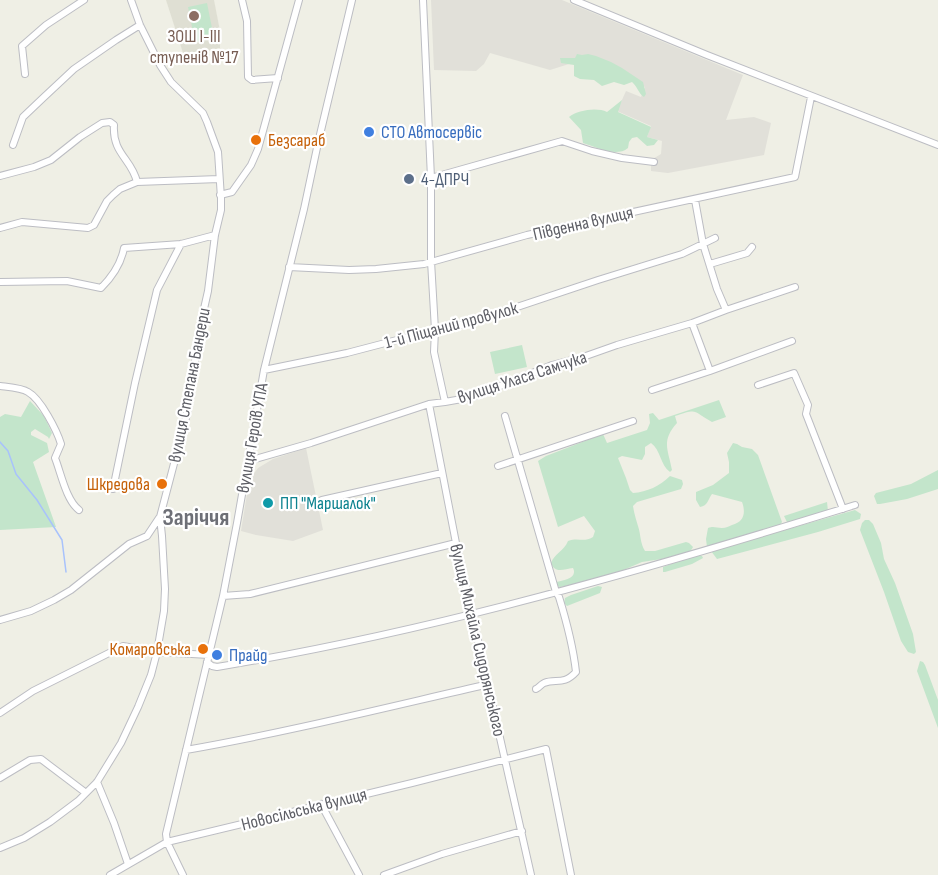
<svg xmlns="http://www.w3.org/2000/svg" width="938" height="875" viewBox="0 0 938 875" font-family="'Sofia Sans Condensed',sans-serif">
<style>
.industrial{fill:#e1e0d9}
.education{fill:#dfdfd3}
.green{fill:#c3e5cb}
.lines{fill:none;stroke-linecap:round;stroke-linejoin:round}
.stream{stroke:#a8c2fc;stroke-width:1.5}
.minor-casing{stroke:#bcbdc3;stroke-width:8}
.minor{stroke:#fff;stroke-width:6}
.education-dot{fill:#8d6e63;stroke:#fff;stroke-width:2}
.shop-dot{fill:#3f7fe0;stroke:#fff;stroke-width:2}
.food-dot{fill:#e8710a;stroke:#fff;stroke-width:2}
.service-dot{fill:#5c6f8a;stroke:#fff;stroke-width:2}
.culture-dot{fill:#0f9aa8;stroke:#fff;stroke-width:2}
.labels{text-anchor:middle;stroke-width:4.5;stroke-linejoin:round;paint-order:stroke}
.education-label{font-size:18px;fill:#785e54;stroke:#fff}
.shop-label{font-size:18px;fill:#366cbe;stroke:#fff;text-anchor:start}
.food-label{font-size:18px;fill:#c56008;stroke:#fff;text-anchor:end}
.service-label{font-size:18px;fill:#4e5e75;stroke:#fff;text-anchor:start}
.street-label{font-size:18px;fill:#5d5e65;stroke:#fff}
.culture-label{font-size:18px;fill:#0d838f;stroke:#fff;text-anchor:start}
.district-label{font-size:24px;font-weight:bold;fill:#6e7077;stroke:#fff}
</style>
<rect width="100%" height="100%" fill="#efefe5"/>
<!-- industrial -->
<path class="industrial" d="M431,0H562L743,75L726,120L754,117L771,123L764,155L668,173L651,171V160L661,154L662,141L647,137L651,126L617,111L626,91L641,97L645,87L588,58L550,70L490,53L484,64L476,71L434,70Z
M306,448L323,530L293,541L256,535L241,531L247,494L253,475L258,468L273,459Z"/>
<!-- education -->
<path class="education" d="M166,0H214L220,31V48L184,56Z"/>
<!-- green -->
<path class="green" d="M207,3L214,38L195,42L188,7Z
M577,54L582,55L588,54L596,56L611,62L622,68L643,82L646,94L644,97C638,93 638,87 632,82L624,85L614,82L602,86L594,80L580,79L574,76V65L561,63L560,58H575Z
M622,100L618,112L651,127L647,137L658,140L654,145L647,146L637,137L632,138L629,142L628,148C616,158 596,147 583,143L581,130L569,117C578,110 597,107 607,112Z
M522,345L527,367L495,374L490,352Z
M719,400L726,417L712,422C692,411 699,408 675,416L677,423C661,441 668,449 672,470L670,472C660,465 661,450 651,443L645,447V454L642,460L622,456L618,458L626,478L630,490L633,493C647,492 660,486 670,476L682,480L683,484L681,489L637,502L633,506C634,513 636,519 638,526C641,535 640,543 645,551H655L686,542L689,543L693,547L690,552L675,557L642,562L612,575L571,585L560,587L556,586V582C564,580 578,578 573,568C564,569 555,574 551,563C555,553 564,551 568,541C579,537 583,543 593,537L595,531L584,516L558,527L538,461L546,456L603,434L607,443L647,430L650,423L649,414L653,413L659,420Z
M30,401L44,416L52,433L49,439L48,437L35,429L31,432V435L47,443L49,452L33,462L56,527L0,530V417L5,414L21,417Z
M733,443L737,444L742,447L752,449L758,455L782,522L780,525L707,547L706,539L708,528C714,526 716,528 722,528C726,528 729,526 732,525C744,522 746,513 742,502L712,494C708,499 708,506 700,507L696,500V492L713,485L729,473V462L727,453Z
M938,470V489L907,499L880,504H877L874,496L876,493L911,484Z
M827,502L828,511L789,522H787L784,516Z
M855,510L861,514L860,519L818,532L717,559L711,551Z
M865,520H869L873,524L881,543L884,559L895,583L913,634L916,652L914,654L908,652L901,641L884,592L860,530L862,523Z
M695,555L702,556L703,558L692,564L665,572H663V567Z
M598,586L602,587L600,593L567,606L564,603L565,598L571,595Z
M920,661L923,662L925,665L938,700V728L917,671Z"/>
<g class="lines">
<!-- stream -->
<path class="stream" d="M0,442L8,451L16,474L37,500L62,540L66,572"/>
<defs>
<path id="minor" d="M242,0L247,21L248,77L252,80L278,78
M423,0L431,178V261L435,330L434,352L445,402
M574,0L707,55L938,145
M25,74L22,46L46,25L84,0
M13,145L23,117L43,98L74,69L116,40L140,25
M0,176L34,167L51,160L80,137L102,123L110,122L114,125C112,154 132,159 137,182
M431,178L562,141L592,151L622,158L654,162
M220,195L232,192L251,165L258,149L299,0
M695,200L703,244L717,289L726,310
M0,228L22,222L88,228L94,225L107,201L113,195L120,189L137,182L219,179
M710,264L747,253L752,247
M289,267L349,270L376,269L424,264L527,235L795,177L811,97
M0,282L67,281L101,288C113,276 121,264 124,248L181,244L215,235
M692,323L710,371
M264,370L347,353L435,330L466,324L598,280L682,254L715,238
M758,385L794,373L808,405L806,414L843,509
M0,386C7,387 22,388 28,392C41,399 57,431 61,444L55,458C61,473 66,500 79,510
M652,390L710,371L792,341
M429,404L456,543L531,875
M505,416L556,592L559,597C567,623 573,645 576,672C563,686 556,678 544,683C543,683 537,689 536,689
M248,461L311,443L429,404L445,402L473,397L552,365L583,357L617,345L692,323L726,310L795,287
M498,466L633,421
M113,489L135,383L157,290L181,244
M322,500L442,473
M223,596L250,594L456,543
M0,620L31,611L54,600L71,590L129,544L147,536L159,518
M207,662L212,666L217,667C434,631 645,570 855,505
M0,713L33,691L123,646L157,652L209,655
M186,750C288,732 388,707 489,684
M0,778L30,760L41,759L86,793
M97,782L114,823L128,864
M321,804L359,875
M0,848L24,838L50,822L78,801L97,782L121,743L138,707L151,675L157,652L164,611L165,589L162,536L160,517L187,414L201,322L208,291L215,235L221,210V198L218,152L207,122L203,113L171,82L160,65L140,25L131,0
M110,875L167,842L412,783L546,749L571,875
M183,875L167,842L166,834L223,596L237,523L264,370L304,209L318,143L352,0
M384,875L442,854L522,831"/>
</defs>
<!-- minor casing -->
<use href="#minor" class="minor-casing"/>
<!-- minor -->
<use href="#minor" class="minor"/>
</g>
<!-- markers -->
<circle class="education-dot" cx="194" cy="16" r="6"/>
<g class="shop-dot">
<circle cx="369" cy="132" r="6"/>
<circle cx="217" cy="655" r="6"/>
</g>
<g class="food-dot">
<circle cx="256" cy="140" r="6"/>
<circle cx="162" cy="484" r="6"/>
<circle cx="203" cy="649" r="6"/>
</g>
<circle class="service-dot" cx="409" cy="179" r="6"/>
<circle class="culture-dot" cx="268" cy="503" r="6"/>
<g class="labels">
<!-- education labels -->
<g class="education-label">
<text x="194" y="42">ЗОШ І-ІІІ<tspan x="194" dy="21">ступенів №17</tspan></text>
</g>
<!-- shop labels -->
<g class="shop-label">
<text x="381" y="138">СТО Автосервіс</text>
<text x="229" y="661">Прайд</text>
</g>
<!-- food labels -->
<g class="food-label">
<text x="268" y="146" text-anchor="start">Безсараб</text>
<text x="150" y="490">Шкредова</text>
<text x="191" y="655">Комаровська</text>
</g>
<!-- service labels -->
<g class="service-label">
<text x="421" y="185">4-ДПРЧ</text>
</g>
<!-- street labels -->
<g class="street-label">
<text transform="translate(583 223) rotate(-13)" y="6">Південна вулиця</text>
<text transform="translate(451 325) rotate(-15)" y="6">1-й Піщаний провулок</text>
<text transform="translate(522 377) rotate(-18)" y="6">вулиця Уласа Самчука</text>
<text transform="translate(189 385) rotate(-79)" y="6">вулиця Степана Бандери</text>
<text transform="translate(252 438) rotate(-80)" y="6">вулиця Героїв УПА</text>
<text transform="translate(478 640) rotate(77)" y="6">вулиця Михайла Сидорянського</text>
<text transform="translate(304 809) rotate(-14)" y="6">Новосільська вулиця</text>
</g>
<!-- culture labels -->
<g class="culture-label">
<text x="280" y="509">ПП "Маршалок"</text>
</g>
<!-- district labels -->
<g class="district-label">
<text x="196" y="525">Заріччя</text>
</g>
</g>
</svg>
